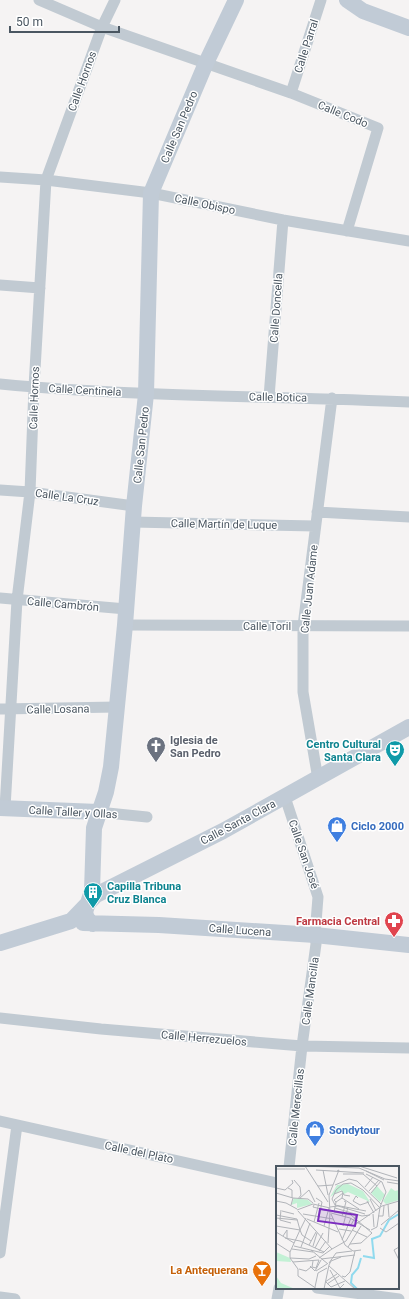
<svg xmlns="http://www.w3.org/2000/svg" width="409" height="1299" viewBox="0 0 409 1299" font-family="Roboto,sans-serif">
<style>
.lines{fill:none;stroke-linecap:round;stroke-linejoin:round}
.street{stroke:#c1cad2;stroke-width:11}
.secondary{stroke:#c1cbd6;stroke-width:16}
.labels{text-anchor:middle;stroke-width:3;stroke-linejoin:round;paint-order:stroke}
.street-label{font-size:11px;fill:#4a5661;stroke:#fff}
.worship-label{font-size:11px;font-weight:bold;fill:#5b616d;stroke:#fff;text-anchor:start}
.culture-label{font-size:11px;font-weight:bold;fill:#0d838f;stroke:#fff;text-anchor:end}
.shop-label{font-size:11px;font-weight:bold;fill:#366cbe;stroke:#fff;text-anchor:start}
.health-label{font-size:11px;font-weight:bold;fill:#be3a42;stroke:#fff;text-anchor:end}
.food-label{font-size:11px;font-weight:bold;fill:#c56008;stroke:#fff;text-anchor:end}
.inset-river{fill:none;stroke:#90daee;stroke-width:2}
.inset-road{fill:none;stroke:#b1b4b9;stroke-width:1}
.view{fill:#7b2cbf;fill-opacity:0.15;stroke:#7b2cbf;stroke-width:2}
.inset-edge{fill:none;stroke:#4a5661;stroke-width:2}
</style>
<rect width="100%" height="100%" fill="#f5f3f3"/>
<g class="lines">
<!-- street -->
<path class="street" d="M39,0L102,27L291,93L378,128L347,231
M291,93L321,0
M0,177L46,180L151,193L283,220L409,241
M0,285L40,288
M0,384C136,397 273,396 409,402
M269,397L283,220
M0,490L30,492L134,506
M317,512L409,517
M133,522L315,526
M0,598L126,609
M125,625L409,626
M0,709L117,707
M318,779L303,692V626L332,398
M285,797L318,897L315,935L316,944L302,1046L289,1167
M5,808L17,600L30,492L34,387L46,180L102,27L115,0
M98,812L147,817
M0,1018L101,1029L302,1046L409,1048
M0,1121L277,1183
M0,1253L17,1125
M317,1288L399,1299
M0,1297L15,1299
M277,1299L279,1288"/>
<!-- secondary -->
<path class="secondary" d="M347,0L363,11L409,28
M0,808L98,812
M83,923L159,925L315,935L409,945
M93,924L87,919L85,912L92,891L94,828L106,792L111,767L125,625L134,506L146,394L151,193L206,63L236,0
M0,943L71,921L96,895L223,831L409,727"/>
</g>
<!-- icons -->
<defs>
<symbol id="church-pin" viewBox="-11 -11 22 30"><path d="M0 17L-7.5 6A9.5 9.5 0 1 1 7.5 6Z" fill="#6b7280" stroke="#fff"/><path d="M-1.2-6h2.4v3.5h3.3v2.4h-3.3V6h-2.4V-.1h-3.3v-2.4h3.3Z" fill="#fff"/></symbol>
<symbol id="theatre-pin" viewBox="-11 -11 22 30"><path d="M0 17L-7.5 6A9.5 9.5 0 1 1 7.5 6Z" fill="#0f9aa8" stroke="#fff"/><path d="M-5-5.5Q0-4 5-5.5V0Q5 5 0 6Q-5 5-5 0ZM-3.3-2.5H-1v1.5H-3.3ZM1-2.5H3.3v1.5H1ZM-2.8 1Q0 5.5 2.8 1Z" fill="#fff"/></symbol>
<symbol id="shop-pin" viewBox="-11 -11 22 30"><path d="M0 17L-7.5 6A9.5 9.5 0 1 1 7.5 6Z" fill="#3f7fe0" stroke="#fff"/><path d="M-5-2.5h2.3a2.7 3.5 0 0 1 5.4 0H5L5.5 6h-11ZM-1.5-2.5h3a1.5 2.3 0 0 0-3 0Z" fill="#fff"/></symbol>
<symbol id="building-pin" viewBox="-11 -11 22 30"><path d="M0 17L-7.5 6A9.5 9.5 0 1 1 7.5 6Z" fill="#0f9aa8" stroke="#fff"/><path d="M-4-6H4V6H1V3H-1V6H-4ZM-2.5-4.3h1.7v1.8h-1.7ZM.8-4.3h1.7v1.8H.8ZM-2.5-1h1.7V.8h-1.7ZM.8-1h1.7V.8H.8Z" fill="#fff"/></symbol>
<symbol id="pharmacy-pin" viewBox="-11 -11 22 30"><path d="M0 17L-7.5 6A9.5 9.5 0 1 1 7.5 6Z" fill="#e0444e" stroke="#fff"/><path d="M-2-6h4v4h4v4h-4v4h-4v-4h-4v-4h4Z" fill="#fff"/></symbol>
<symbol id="bar-pin" viewBox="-11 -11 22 30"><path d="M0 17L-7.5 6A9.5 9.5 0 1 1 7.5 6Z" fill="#e8710a" stroke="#fff"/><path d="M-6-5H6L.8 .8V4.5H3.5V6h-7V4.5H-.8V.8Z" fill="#fff"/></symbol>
</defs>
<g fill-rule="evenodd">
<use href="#church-pin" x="145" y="735" width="22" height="30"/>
<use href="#theatre-pin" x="384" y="739" width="22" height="30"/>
<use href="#shop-pin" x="326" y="815" width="22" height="30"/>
<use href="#building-pin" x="82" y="881" width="22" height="30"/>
<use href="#pharmacy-pin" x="383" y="910" width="22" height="30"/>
<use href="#shop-pin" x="304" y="1119" width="22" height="30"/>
<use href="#bar-pin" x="251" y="1259" width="22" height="30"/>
</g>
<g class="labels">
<!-- street labels -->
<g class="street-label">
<text transform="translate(306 46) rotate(-72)" y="4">Calle Parral</text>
<text transform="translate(82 81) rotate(-70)" y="4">Calle Hornos</text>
<text transform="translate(343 114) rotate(22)" y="4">Calle Codo</text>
<text transform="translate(179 127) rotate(-67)" y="4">Calle San Pedro</text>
<text transform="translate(205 204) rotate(12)" y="4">Calle Obispo</text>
<text transform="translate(276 308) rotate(-86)" y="4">Calle Doncella</text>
<text transform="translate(85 390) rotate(3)" y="4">Calle Centinela</text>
<text transform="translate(278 397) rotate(1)" y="4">Calle Botica</text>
<text transform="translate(34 398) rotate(-88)" y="4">Calle Hornos</text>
<text transform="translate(141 445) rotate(-84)" y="4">Calle San Pedro</text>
<text transform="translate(67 497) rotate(8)" y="4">Calle La Cruz</text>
<text transform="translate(224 524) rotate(1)" y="4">Calle Martín de Luque</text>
<text transform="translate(309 589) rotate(-84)" y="4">Calle Juan Adame</text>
<text transform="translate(63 604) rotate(5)" y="4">Calle Cambrón</text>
<text x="267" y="630">Calle Toril</text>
<text transform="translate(58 709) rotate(-1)" y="4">Calle Losana</text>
<text transform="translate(73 812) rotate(3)" y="4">Calle Taller y Ollas</text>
<text transform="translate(238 822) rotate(-28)" y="4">Calle Santa Clara</text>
<text transform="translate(304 854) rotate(71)" y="4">Calle San José</text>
<text transform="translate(240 930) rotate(4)" y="4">Calle Lucena</text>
<text transform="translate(310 991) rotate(-82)" y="4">Calle Mancilla</text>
<text transform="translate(204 1038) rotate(5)" y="4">Calle Herrezuelos</text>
<text transform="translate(296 1107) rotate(-84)" y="4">Calle Merecillas</text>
<text transform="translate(139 1152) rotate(12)" y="4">Calle del Plato</text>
</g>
<!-- worship labels -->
<g class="worship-label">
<text x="170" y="744">Iglesia de<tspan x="170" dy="13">San Pedro</tspan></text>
</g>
<!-- culture labels -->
<g class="culture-label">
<text x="381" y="748">Centro Cultural<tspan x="381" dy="13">Santa Clara</tspan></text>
<text x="107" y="890" text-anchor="start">Capilla Tribuna<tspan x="107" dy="13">Cruz Blanca</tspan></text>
</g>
<!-- shop labels -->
<g class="shop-label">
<text x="351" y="830">Ciclo 2000</text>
<text x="329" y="1134">Sondytour</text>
</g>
<!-- health labels -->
<g class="health-label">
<text x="380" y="925">Farmacia Central</text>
</g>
<!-- food labels -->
<g class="food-label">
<text x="248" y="1274">La Antequerana</text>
</g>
</g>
<!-- overview -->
<g transform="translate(276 1166)">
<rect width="123" height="123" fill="#f5f3f3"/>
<path d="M72,18L87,25L94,36L72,26L68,28L65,24L54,31L61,19ZM101,20L109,29L104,36L95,27ZM115,22L119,25L123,24V34L110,38L107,35ZM18,32L32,34L36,38L21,42V37L15,39ZM0,86L14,92L15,96L0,95ZM0,110L5,117L19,123H0Z" fill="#c3f1d5"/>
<path class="inset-river" d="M87,90L98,92L96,73L104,70L113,54L123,48M81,123L75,117L76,109L82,102L85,92"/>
<path class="inset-road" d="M29,0L52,36M29,0L83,2L109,13L123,15M83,0L121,12M0,3H29M40,4L88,7M47,4L52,29M90,5L108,14M67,8H87L101,20M90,8L106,16L110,26L104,41L101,61L95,64M18,14L24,21L25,29L22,33M111,16L123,18M59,19L73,13L81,15L105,38M42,20L57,19M89,21L97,11M0,22L9,24L17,17L16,14M12,22L16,24V32M93,25L103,14M0,27L17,32L15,39M95,27L105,15M58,28L66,25L68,29L74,30M17,32L32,33L37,37M40,32L46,36L43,51M82,32L80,30L77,35L84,39L93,36M23,33L33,24L39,36M94,33L100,45M0,35L10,37L21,43M91,35L98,47M60,36L58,34L67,27L66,32M112,38L113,51M38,39L37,41L49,44M59,39L56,33L60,24L67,18L75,17L87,24L104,42M59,39L90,45M54,41L62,40L89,48M59,42L86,50L94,49M5,44L4,54L15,57M21,44L37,38L54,42M6,45L18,48M22,45L56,83L70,75L80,58L106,40L123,35M58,46L75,49L96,67M58,46L60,36L66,32L83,43M55,47L74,52L94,64M27,48L57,53M55,48L69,79L77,85L85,84M97,48L98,61M0,49L21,53L24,64L14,86V92L22,103V110L41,123M66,50L70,36L68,35M102,50H107L108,40M0,52L21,54M31,53L62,66M38,56L43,37M73,58L75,59L81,48M105,59L123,44M0,60L24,64L30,52M48,60L53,42M67,60L72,41M104,62L110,66L123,57M63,63L75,65M24,64L26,69L35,75M76,64L91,71M0,66L18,77M7,70L11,64V72M9,72L24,75L48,86M66,74L75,52M0,77L14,86M52,77L54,47L53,29L63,4L61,5M74,78L85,77L96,67M33,79L40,66M18,80L47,87L54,80M37,80L41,67M25,81L34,57M72,81L85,60M123,81L118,84L123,94M39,82L47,67M16,83L37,86M35,84L52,98M43,85L50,75M60,87L76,85M14,92L33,93L40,90M43,92L56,83M45,93L79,89M37,95L36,101L40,102L43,94M17,96L43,94M53,97L60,87M53,99L55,95L65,91M34,100L39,105L45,94M53,100L79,123M23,103L30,105L35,101M54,104L64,122L68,118M40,105L51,98M66,110L69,111L74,106L79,85M49,115L55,121L69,115M49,116L61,108M51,118L63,110M39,121L42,107L51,102M48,123L53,99"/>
<path class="view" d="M44,43L81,49L79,60L42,55Z"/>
<rect width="123" height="123" class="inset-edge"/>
</g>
<!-- scale -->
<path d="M10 26v6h109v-6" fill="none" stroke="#4a5661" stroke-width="2"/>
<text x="16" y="26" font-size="12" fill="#4a5661" stroke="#ffffff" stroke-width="3" paint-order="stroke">50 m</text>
</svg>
